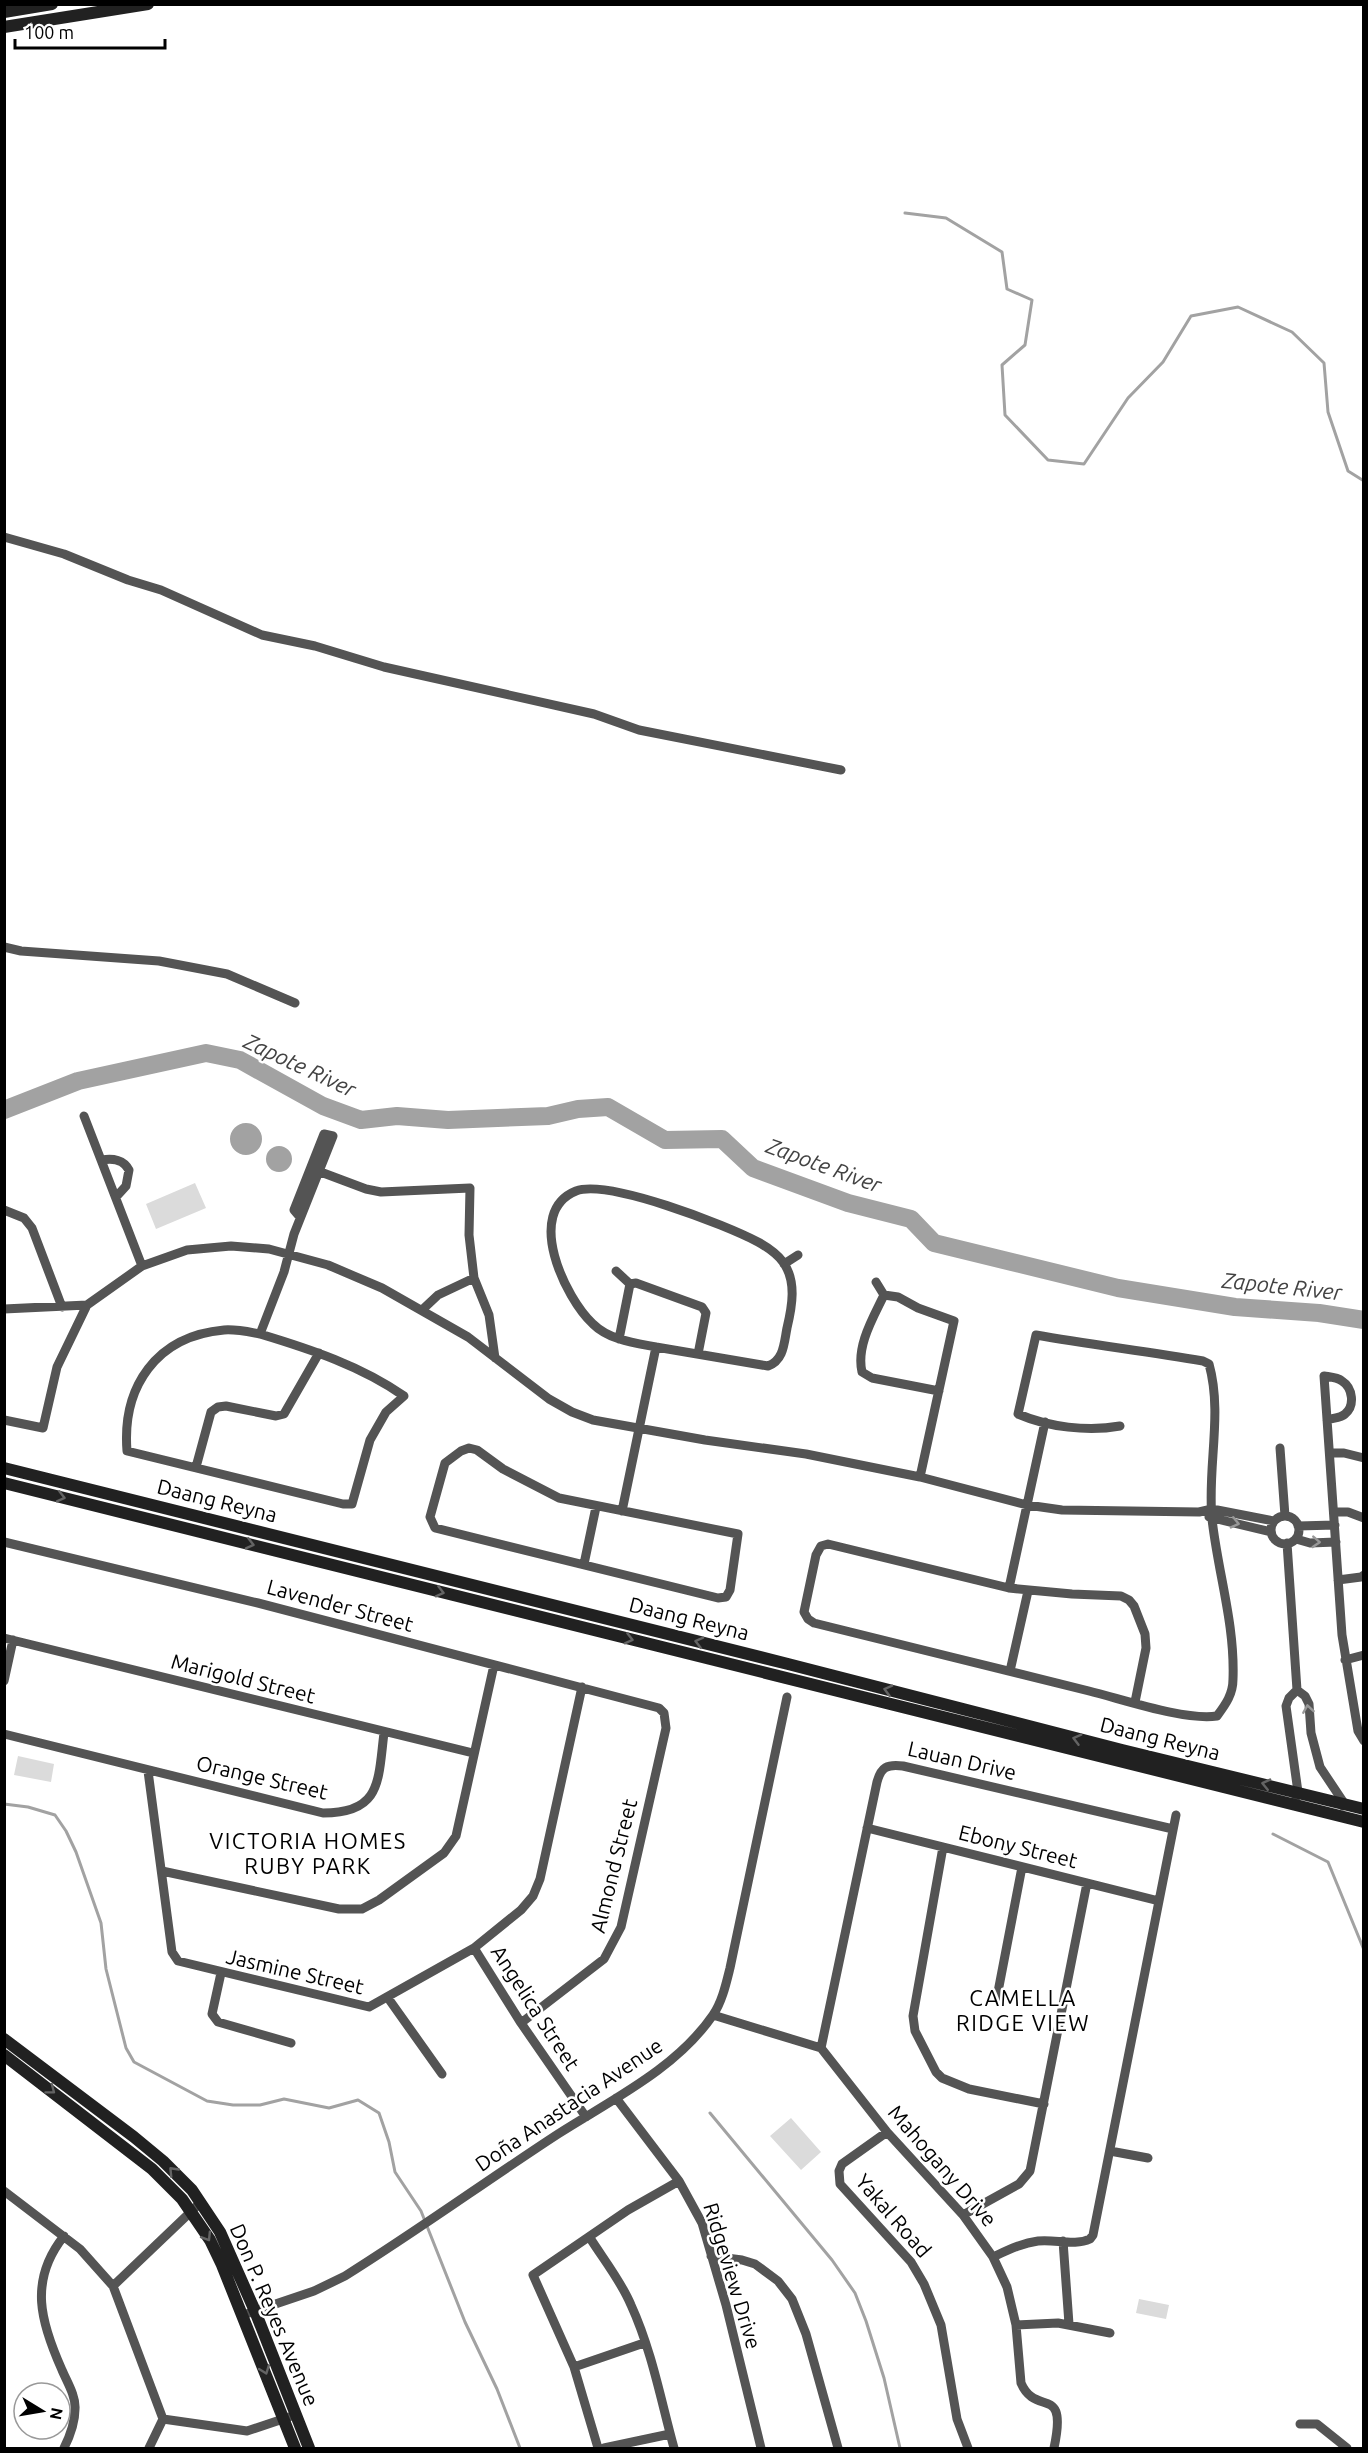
<svg xmlns="http://www.w3.org/2000/svg" width="1368" height="2453" viewBox="0 0 1368 2453" font-family="Ubuntu,sans-serif">
<style>
.green{fill:#dbdbdb}
.water{fill:#a2a2a2}
.lines{fill:none;stroke-linecap:round;stroke-linejoin:round}
.stream{stroke:#a2a2a2;stroke-width:3}
.river{stroke:#a2a2a2;stroke-width:18}
.street{stroke:#545454;stroke-width:9}
.secondary{stroke:#212121;stroke-width:12}
.oneway{stroke:#646464}
.oneway2{stroke:#989898}
.labels{text-anchor:middle;stroke-width:5;stroke-linejoin:round;paint-order:stroke}
.street-label{font-size:21px;fill:#000;stroke:#fff}
.water-label{font-size:22px;font-style:italic;fill:#434343;stroke:#fff}
.neighbourhood-label{font-size:22px;letter-spacing:1.5px;fill:#000;stroke:#fff}
</style>
<rect width="100%" height="100%" fill="#fff"/>
<!-- green -->
<path class="green" d="M195,1183L206,1208L156,1229L146,1204Z
M18,1756L54,1764L51,1782L14,1775Z
M791,2118L821,2152L801,2170L770,2136Z
M1139,2299L1169,2305L1166,2319L1136,2313Z"/>
<!-- water -->
<path class="water" d="M230 1139a16 16 0 1 1 32 0a16 16 0 1 1-32 0Z
M266 1159a13 13 0 1 1 26 0a13 13 0 1 1-26 0Z"/>
<g class="lines">
<!-- stream -->
<path class="stream" d="M905,213L946,218L1002,252L1007,289L1032,300L1025,345L1002,365L1005,415L1048,460L1084,464L1128,398L1163,362L1191,316L1238,307L1292,332L1324,363L1328,412L1348,471L1364,481
M4,1804L28,1807L55,1815L66,1831L76,1852L101,1923L106,1969L126,2048L134,2062L207,2101L233,2105H260L284,2099L329,2108L358,2100L379,2113L389,2142L395,2172L421,2211L465,2322L497,2389L520,2448
M1273,1834L1328,1862L1364,1950
M710,2113L832,2260L855,2293L866,2321L884,2378L900,2448"/>
<!-- river -->
<path class="river" d="M4,1110L78,1081L206,1053L240,1060L323,1106L361,1120L397,1116L448,1120L548,1116L578,1109L608,1107L665,1140L722,1139L753,1168L848,1203L911,1219L934,1243L1118,1288L1235,1307L1319,1313L1364,1320"/>
<!-- street -->
<path class="street" d="M4,537L64,554L128,580L161,590L262,635L315,646L384,667L594,714L639,730L841,770
M4,947L21,951L159,961L227,974L295,1003
M84,1116L142,1266
M102,1160C113,1158 124,1160 129,1170L126,1186L116,1197
M318,1171L366,1189L381,1192L470,1188L469,1235L474,1278L489,1315L495,1358
M4,1210L24,1218L32,1228L62,1307
M784,1264L798,1255
M616,1271L630,1284
M876,1282L884,1295
M4,1309L87,1305L142,1266L187,1250L231,1246L269,1249L328,1265L382,1288L468,1337L549,1399L572,1412L593,1420L705,1440L806,1454L920,1477L1027,1505L1062,1510L1199,1512L1212,1509L1274,1521
M422,1310L438,1295L474,1278
M260,1334C249,1332 236,1329 224,1330C156,1336 122,1387 127,1451L343,1504H352L370,1440L386,1412L404,1396C361,1366 310,1349 260,1334L284,1272L294,1234L333,1136L324,1134L294,1210L300,1217
M619,1339L630,1284L636,1283L702,1307L706,1313L698,1354
M4,1420L43,1428L57,1367L87,1305
M1327,1420C1333,1418 1341,1418 1345,1414C1355,1406 1353,1388 1342,1381C1337,1377 1330,1377 1324,1376L1342,1635L1358,1731L1364,1741
M1120,1426C1088,1432 1048,1427 1018,1414L1036,1335C1091,1345 1147,1351 1203,1361L1209,1364C1223,1414 1207,1468 1212,1519C1218,1573 1235,1624 1233,1679C1233,1694 1226,1704 1217,1716C1185,1721 1122,1699 1089,1691C997,1668 906,1646 814,1623L808,1619L804,1612L816,1555L821,1546L828,1544L1009,1588L1072,1594L1121,1596L1129,1600L1134,1606L1145,1634L1146,1648L1135,1702
M469,1448L477,1450L503,1469L559,1498L738,1534L730,1590L726,1597L718,1598L435,1528L430,1517L445,1463L461,1451Z
M1280,1448L1285,1516
M1331,1453H1344L1364,1458
M196,1467L211,1412L218,1407L226,1406L276,1416L284,1414L319,1353
M920,1477L954,1321L918,1308L898,1297L884,1295C873,1318 856,1346 862,1372L872,1378L939,1391
M622,1511L656,1347C635,1343 609,1340 593,1324C565,1298 524,1212 576,1191C608,1179 726,1225 758,1242C767,1247 777,1254 783,1262C797,1281 792,1307 787,1328C784,1343 784,1360 768,1366L656,1347
M1334,1512H1348L1364,1518
M1271 1530a14 14 0 1 1 28 0a14 14 0 1 1-28 0Z
M1209,1517L1271,1532
M1298,1526L1335,1525
M1296,1539L1310,1543L1336,1542
M4,1542L258,1603L659,1708L664,1713L666,1728L621,1927L604,1959L521,2023
M1287,1543L1297,1690L1289,1698L1286,1706L1298,1792L1296,1797
M584,1564L596,1507
M1338,1580L1361,1577L1364,1575
M1009,1588L1045,1422
M4,1638L473,1753
M1345,1660L1364,1655
M1010,1671L1028,1591
M4,1681L13,1640
M1297,1690L1305,1696L1309,1704L1311,1733L1320,1767L1344,1803L1343,1806
M4,1734L323,1813C382,1813 378,1780 384,1733
M148,1771L172,1952L178,1961L369,2007L474,1948L521,1910L533,1896L540,1879L582,1687
M867,1828L1159,1901
M943,1847L913,2016L915,2031L936,2072L942,2078L969,2089L1044,2104
M162,1871L339,1909H362L379,1900L444,1853L456,1836L494,1665
M474,1948L521,2023L586,2117
M221,1973L212,2014L218,2022L291,2043
M997,1997L1022,1867
M388,1998L442,2074
M713,2015L821,2048L887,2132L963,2215L993,2257L1007,2287L1016,2325L1021,2383C1036,2418 1068,2382 1054,2448
M821,2048L877,1782C881,1767 887,1764 903,1766L1173,1829
M616,2098L679,2181L702,2223L726,2305L761,2448
M887,2132L842,2164L839,2171L840,2184L911,2262L924,2284L941,2325L957,2419L968,2448
M1110,2151L1148,2158
M4,2191L80,2249L113,2286L163,2419
M963,2215L1019,2184L1030,2171L1087,1883
M64,2236C28,2281 41,2323 62,2370C67,2382 76,2396 75,2409C75,2422 70,2436 64,2448
M590,2238C604,2260 621,2281 631,2305C652,2351 661,2401 674,2448
M1063,2241L1069,2324
M711,2256L742,2260L755,2264L778,2281L792,2299L806,2334L838,2448
M993,2257C1008,2250 1022,2243 1038,2241C1055,2239 1075,2246 1090,2239L1093,2235L1176,1815
M113,2286L200,2203
M249,2313L314,2291L345,2276C417,2231 486,2181 558,2134C611,2100 676,2069 713,2015C722,2002 726,1984 730,1968L787,1697
M1016,2325L1058,2323L1110,2333
M574,2367L644,2343
M163,2419L247,2431L289,2417
M1300,2424H1317L1347,2448
M149,2448L163,2419
M598,2448L574,2367L533,2275L628,2210L679,2181
M604,2448L670,2434"/>
<!-- secondary -->
<path class="secondary" d="M4,12L52,4
M4,27L148,4
M4,1468L788,1664L1122,1750L1364,1809
M4,1483L1364,1822
M4,2039L134,2137L163,2161L192,2190L220,2232L255,2311L309,2448
M4,2055L152,2169L182,2199L210,2240L222,2265L295,2448"/>
</g>
<!-- one-way arrows -->
<defs><path id="oneway-chevron" d="M-2-3.5L2.5 0L-2 3.5" fill="none" stroke-width="1.6" stroke-linecap="round" stroke-linejoin="round" transform="scale(1.5)"/></defs>
<g class="oneway">
<use href="#oneway-chevron" transform="translate(61 1497) rotate(14)"/>
<use href="#oneway-chevron" transform="translate(250 1544) rotate(14)"/>
<use href="#oneway-chevron" transform="translate(440 1592) rotate(14)"/>
<use href="#oneway-chevron" transform="translate(629 1639) rotate(14)"/>
<use href="#oneway-chevron" transform="translate(699 1642) rotate(-166)"/>
<use href="#oneway-chevron" transform="translate(888 1690) rotate(-165)"/>
<use href="#oneway-chevron" transform="translate(1077 1739) rotate(-165)"/>
<use href="#oneway-chevron" transform="translate(1266 1784) rotate(-167)"/>
<use href="#oneway-chevron" transform="translate(51 2090) rotate(37)"/>
<use href="#oneway-chevron" transform="translate(173 2171) rotate(-134)"/>
<use href="#oneway-chevron" transform="translate(207 2237) rotate(58)"/>
<use href="#oneway-chevron" transform="translate(265 2370) rotate(69)"/>
</g>
<g class="oneway2">
<use href="#oneway-chevron" transform="translate(1235 1523) rotate(13)"/>
<use href="#oneway-chevron" transform="translate(1316 1542) rotate(3)"/>
<use href="#oneway-chevron" transform="translate(1308 1709) rotate(-99)"/>
</g>
<g class="labels">
<!-- street labels -->
<g class="street-label">
<text transform="translate(217 1501) rotate(14)" y="7">Daang Reyna</text>
<text transform="translate(340 1606) rotate(15)" y="7">Lavender Street</text>
<text transform="translate(689 1619) rotate(14)" y="7">Daang Reyna</text>
<text transform="translate(243 1679) rotate(14)" y="7">Marigold Street</text>
<text transform="translate(1160 1739) rotate(14)" y="7">Daang Reyna</text>
<text transform="translate(962 1761) rotate(13)" y="7">Lauan Drive</text>
<text transform="translate(262 1778) rotate(13)" y="7">Orange Street</text>
<text transform="translate(1018 1847) rotate(14)" y="7">Ebony Street</text>
<text transform="translate(614 1866) rotate(-76)" y="7">Almond Street</text>
<text transform="translate(295 1972) rotate(13)" y="7">Jasmine Street</text>
<text transform="translate(535 2008) rotate(57)" y="7">Angelica Street</text>
<text transform="translate(569 2105) rotate(-34)" y="7">Doña Anastacia Avenue</text>
<text transform="translate(942 2166) rotate(49)" y="7">Mahogany Drive</text>
<text transform="translate(893 2216) rotate(49)" y="7">Yakal Road</text>
<text transform="translate(732 2276) rotate(73)" y="7">Ridgeview Drive</text>
<text transform="translate(274 2315) rotate(67)" y="7">Don P. Reyes Avenue</text>
</g>
<!-- water labels -->
<g class="water-label">
<text transform="translate(300 1065) rotate(25)" y="8">Zapote River</text>
<text transform="translate(824 1165) rotate(20)" y="8">Zapote River</text>
<text transform="translate(1282 1286) rotate(6)" y="8">Zapote River</text>
</g>
<!-- neighbourhood labels -->
<g class="neighbourhood-label">
<text x="308" y="1849">VICTORIA HOMES<tspan x="308" dy="25">RUBY PARK</tspan></text>
<text x="1023" y="2006">CAMELLA<tspan x="1023" dy="25">RIDGE VIEW</tspan></text>
</g>
</g>
<!-- border -->
<rect width="1368" height="2453" fill="none" stroke="#000000" stroke-width="12"/>
<!-- north arrow -->
<g transform="translate(42 2411) rotate(101)"><circle r="28" fill="#ffffff" stroke="#999999" stroke-width="1.5"/>
<path d="M0-4.5L10 22L0 15L-10 22Z" fill="#000000"/>
<text y="-9" font-size="16" font-weight="bold" text-anchor="middle" fill="#000000">N</text>
</g>
<!-- scale -->
<path d="M15 39v9h150v-9" fill="none" stroke="#000000" stroke-width="3"/>
<text x="24" y="39" font-size="18" fill="#000000" stroke="#ffffff" stroke-width="4.5" paint-order="stroke">100 m</text>
</svg>
